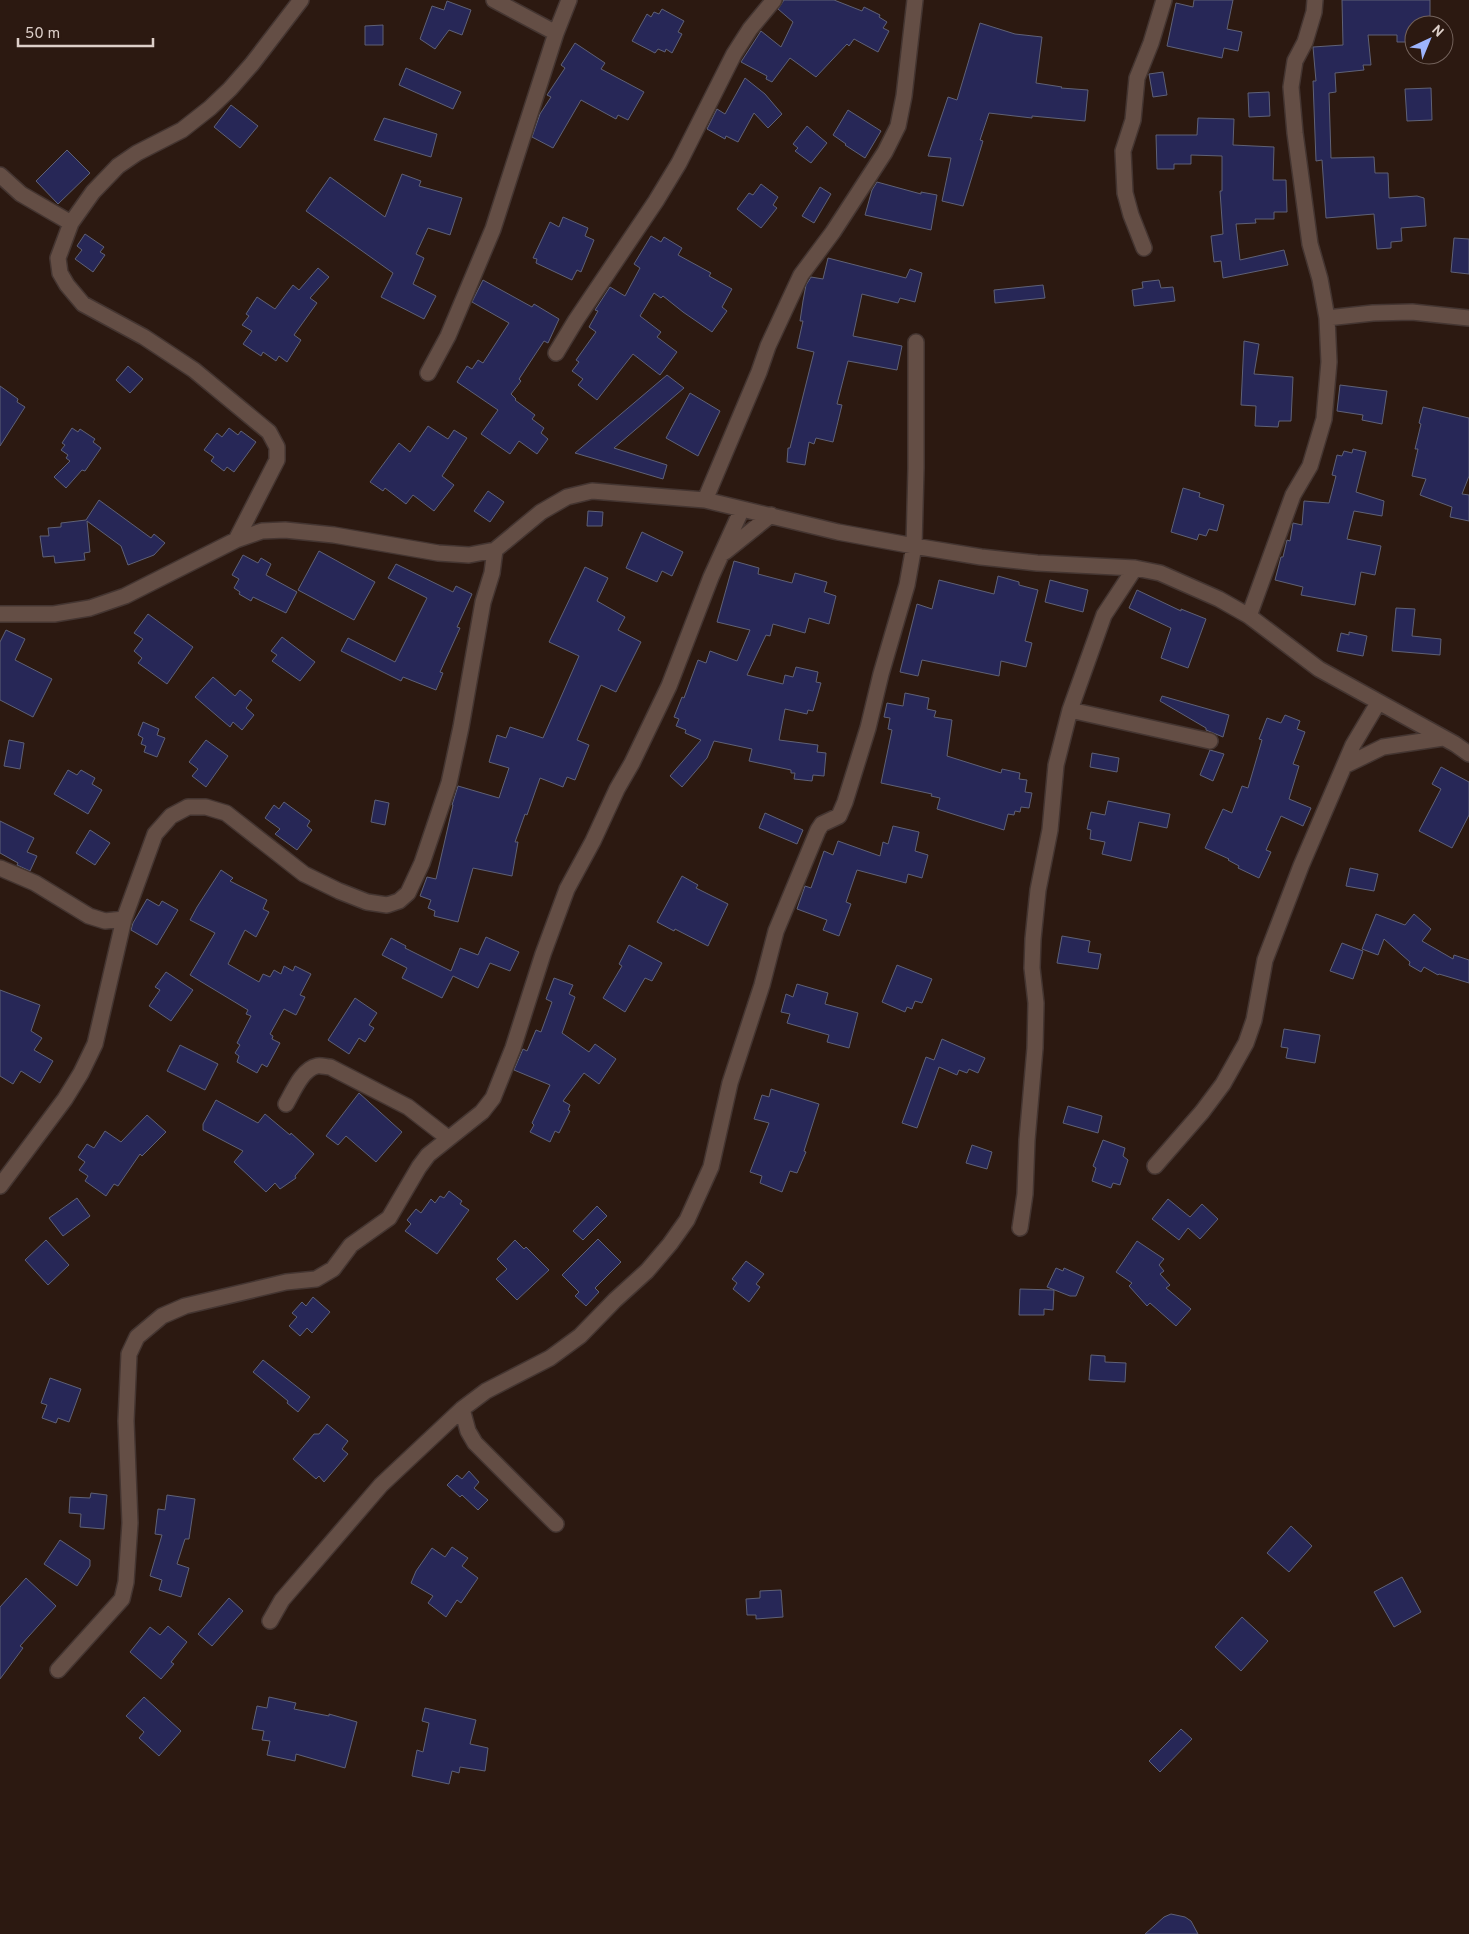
<svg xmlns="http://www.w3.org/2000/svg" width="1469" height="1934" viewBox="0 0 1469 1934" font-family="Overpass,sans-serif">
<style>
.building{fill:#272757;stroke:#5f6176}
.lines{fill:none;stroke-linecap:round;stroke-linejoin:round}
.street-casing{stroke:#443531;stroke-width:18}
.street{stroke:#644e45;stroke-width:15}
</style>
<rect width="100%" height="100%" fill="#2c1911"/>
<!-- building -->
<path class="building" d="M784,0H834L862,11L864,7L880,15L879,17L887,22L883,28L889,31L878,52L854,39L849,46L847,44L816,77L790,58L772,82L766,79L767,76L741,62L761,31L781,47L793,22L778,9Z
M1194,0H1233L1227,29L1242,32L1238,51L1224,48L1222,58L1167,46L1176,3L1193,7Z
M1342,0H1430V25H1414V42H1397V35H1368L1371,65H1363L1364,70L1335,73L1336,92L1329,93L1331,158L1374,157L1375,173H1388L1389,198L1417,196L1424,198L1426,226L1401,228L1402,241L1391,242V248L1377,249L1374,214L1326,218L1322,160L1316,161L1313,81H1316L1313,47L1343,45Z
M447,1L471,10L462,35L449,30L435,49L420,39L432,6L444,10Z
M662,9L684,21L678,32L682,34L672,53L666,49L665,52L658,49L655,53L632,41L647,14L651,17L654,12L659,14Z
M980,23L1015,34L1042,37L1036,83L1062,87L1061,88L1088,90L1085,121L1032,116V118L989,113L980,140L983,141L963,206L942,201L951,158L928,156L948,97L957,100Z
M383,25V45H365V26Z
M575,43L605,63L601,69L644,92L628,120L618,115L616,119L581,100L553,148L532,137L540,114L551,97L547,95L565,68L561,65Z
M406,68L461,92L453,109L399,85Z
M1163,72L1167,95L1153,97L1149,74Z
M745,78L765,94L782,114L768,128L754,113L738,142L726,136L725,139L707,129L717,109L725,114Z
M1431,88L1432,120L1407,121L1405,89Z
M1269,92L1270,116L1249,117L1248,93Z
M231,105L258,126L240,148L214,127Z
M848,110L881,131L865,158L845,145L846,144L833,135Z
M384,118L437,134L431,157L374,140Z
M1198,118L1234,119L1233,145L1274,147L1273,180H1286L1287,212H1274V219H1255L1256,223L1236,224L1240,260L1284,250L1288,265L1223,278L1221,261L1214,262L1211,236L1223,234L1220,191H1222V156L1191,155V164H1174V169H1157L1156,135H1197Z
M807,126L827,143L811,163L795,151L798,148L793,144Z
M67,150L90,173L58,204L36,181Z
M402,174L421,181L419,186L462,198L450,235L428,228L416,254L424,258L413,284L436,296L424,319L381,297L393,273L306,211L330,177L385,217Z
M877,182L921,194V192L937,195L931,230L865,215L872,190Z
M761,184L778,197L773,205L777,208L761,228L737,209L749,193L753,195Z
M820,187L831,194L814,223L802,216Z
M563,217L588,228L585,236L594,240L581,272L577,270L572,280L536,263L537,259L533,258L550,222L559,227Z
M85,234L104,247L100,252L105,255L93,272L75,259L82,250L77,246Z
M651,236L661,242L664,237L682,248L678,255L711,273L709,276L732,289L722,307L727,311L712,332L683,312L663,296L661,298L654,293L640,316L661,332L657,337L677,352L660,375L633,354L597,400L578,385L583,379L572,371L579,362L576,360L596,332L589,327L598,311L595,310L610,287L625,296L640,268L634,264Z
M1454,238L1469,239V274L1451,272Z
M828,258L906,278L910,269L922,273L915,302L900,298L898,303L862,294L853,336L902,346L897,370L848,361L837,404L842,405L833,442L816,438L814,444L809,442L805,465L787,462L788,448H790L814,352L797,348L803,321H800L803,301L806,285L811,277L823,279Z
M318,268L329,277L310,298L317,303L294,335L301,340L287,362L279,356L276,361L263,352L261,356L243,344L252,331L242,325L249,316L246,314L257,297L275,309L293,285L299,290Z
M483,280L532,307L534,304L559,319L548,343L544,341L519,379L521,381L511,394L516,399L515,400L535,415L532,419L544,428L541,433L548,439L537,454L519,441L510,454L481,434L498,410L457,382L467,366L472,369L478,360L483,363L509,323L472,302Z
M1159,280L1161,288L1173,287L1175,301L1134,306L1132,290L1143,288L1142,282Z
M1043,285L1045,298L995,303L994,290Z
M1244,341L1259,344L1254,374L1293,377L1291,421H1279L1278,427L1255,426L1256,406L1241,405Z
M128,366L143,379L130,393L116,380Z
M667,375L684,388L614,448L667,465L663,479L575,453Z
M1340,385L1387,391L1382,424L1362,420L1363,415L1337,411Z
M0,386L18,399L17,402L25,407L0,446Z
M690,393L720,411L698,456L666,438Z
M1423,407L1469,418V476L1462,494L1469,495V521L1450,517L1452,507L1420,495L1426,479L1412,476L1418,449H1415L1421,424L1419,423Z
M428,426L448,439L454,430L467,438L442,476L454,485L434,511L413,495L406,504L385,488L383,491L370,482L399,443L410,452Z
M72,428L78,432L80,429L95,439L93,442L101,448L85,471L82,470L66,488L54,477L70,461L66,458L68,455L61,450L65,445L62,443Z
M229,428L238,435L241,431L256,442L234,472L227,467L224,471L211,461L214,457L204,450L217,433L222,437Z
M1353,449L1366,452L1356,492L1384,501L1382,516L1354,511L1347,539L1381,546L1375,575L1361,572L1355,605L1301,595L1303,587L1275,580L1281,557H1283L1287,540L1290,541L1293,523L1302,525L1304,501L1329,503L1336,476L1332,475L1337,455L1342,456L1344,451L1352,453Z
M1183,488L1200,493L1199,497L1224,505L1217,531L1209,529L1206,536L1199,534L1197,540L1171,532Z
M488,491L504,502L490,522L474,511Z
M99,500L151,538L154,534L165,543L154,555L128,565L121,546L87,521L90,552L84,553L85,560L55,563L54,556L43,557L40,536H49L48,528L61,527V523L86,520Z
M588,511L603,512L602,526H587Z
M642,532L683,552L672,576L662,571L657,582L626,568Z
M319,551L375,582L354,620L298,590Z
M243,555L258,563L261,558L271,564L266,575L297,592L286,613L253,597L251,601L239,594L240,592L234,588L239,579L232,575Z
M734,561L759,568L758,574L792,583L795,573L827,582L824,592L836,596L829,624L809,618L805,633L773,624L770,636L766,635L747,675L783,684L785,675L793,677L796,667L818,672L816,682L821,683L813,711L808,710L807,714L785,709L779,740L818,745L817,752L826,753L824,776L813,775L812,781L794,779L795,773H791V770L749,761L752,749L714,741L707,758L682,787L670,776L701,740L685,733L686,730L676,726L679,719L674,717L682,697L684,698L698,660L706,663L710,651L737,661L750,630L717,622Z
M396,564L453,592L456,586L472,594L457,627L460,628L440,672L443,673L436,690L403,677L401,681L341,651L348,638L395,662L427,598L388,578Z
M585,567L608,578L597,601L625,617L618,630L641,642L616,692L601,685L577,740L589,745L575,780L567,777L563,787L540,778L527,815L525,814L515,842H518L512,876L473,868L458,922L434,916L435,911L428,908L431,900L420,896L427,877L436,879L453,805H452L458,786L499,798L509,768L489,762L497,735L506,738L510,727L543,738L579,656L549,642Z
M998,576L1019,582V585L1038,590L1025,641L1032,643L1026,667L1001,661L999,676L922,660L918,676L900,672L917,604L932,609L939,580L994,594Z
M1050,580L1088,590L1083,612L1045,602Z
M1137,590L1181,611V609L1206,619L1188,668L1161,658L1171,628L1129,608Z
M1396,608L1415,609L1412,636L1441,639L1440,655L1392,651Z
M148,614L193,647L167,684L138,663L142,658L134,651L143,639L134,633Z
M6,630L25,639L15,660L52,679L33,717L0,700V642Z
M1349,632L1367,636L1363,656L1337,651L1341,633L1349,635Z
M282,637L315,662L300,681L272,661L277,655L271,651Z
M213,677L235,696L240,690L252,700L246,708L254,715L242,730L233,722L230,727L195,697Z
M905,693L929,698L927,709L936,711L934,717L952,720L947,756L1001,773L1002,769L1020,773L1019,779L1027,780L1025,792L1032,793L1029,808L1021,807L1020,812L1015,811L1014,815L1008,814L1004,830L937,809L940,798L931,796L932,794L881,783L892,730L888,729L890,718L884,717L887,703L903,706Z
M1162,696L1229,715L1223,737L1206,730V728L1160,701Z
M1285,715L1300,721L1297,729L1305,732L1293,764L1299,766L1289,799L1311,808L1303,826L1281,816L1266,850L1271,852L1259,878L1238,868L1239,866L1228,860L1229,859L1205,848L1223,809L1232,813L1242,786L1248,788L1262,740L1259,739L1267,718L1281,723Z
M143,722L159,729L157,735L165,738L157,757L144,752L146,746L141,744L143,738L138,735Z
M9,740L24,743L20,769L4,766Z
M206,740L228,756L206,787L192,776L198,769L189,762Z
M1210,750L1224,754L1213,781L1200,775Z
M1092,753L1119,758L1117,772L1090,767Z
M1441,767L1469,782V815L1452,848L1419,831L1441,789L1432,784Z
M68,770L77,775L81,770L95,778L92,784L102,790L88,814L54,794Z
M375,800L389,803L385,825L371,822Z
M1108,801L1170,814L1167,828L1139,822L1131,861L1102,854L1105,842L1090,839L1091,830L1087,829L1091,812L1105,815Z
M284,802L310,821L307,826L312,830L297,850L275,834L280,829L265,818L274,805L279,809Z
M765,813L803,830L797,844L759,828Z
M0,821L34,838L27,852L37,856L30,871L17,865L18,863L0,853Z
M893,826L919,832L915,851L928,855L922,878L908,874L906,883L857,870L846,902L851,904L839,936L823,930L827,920L797,909L805,886L811,888L824,851L833,855L838,841L880,856L883,842L888,844Z
M90,830L110,843L95,865L76,853Z
M1350,868L1378,874L1374,891L1346,886Z
M221,870L233,878L230,881L267,900L263,909L269,912L256,937L245,930L228,964L259,982L263,974L270,977L274,970L281,974L284,966L293,971L295,966L311,974L300,995L305,997L296,1015L284,1009L270,1034L273,1036L272,1039L280,1043L267,1067L262,1064L257,1073L237,1062L239,1056L235,1053L240,1045L237,1043L251,1016L246,1014L248,1010L190,975L215,933L190,920L197,907Z
M682,876L698,885L696,888L728,904L708,946L675,929L674,931L657,922Z
M147,899L159,906L162,901L178,910L157,945L131,930L133,923Z
M1376,914L1405,925L1414,914L1431,929L1422,941L1453,959L1454,955L1469,960V983L1439,974L1438,975L1424,967L1421,972L1409,965L1410,962L1384,939L1378,955L1362,949Z
M1062,936L1090,941L1088,952L1101,954L1098,969L1057,963Z
M486,937L519,952L510,971L490,963L478,988L453,976L442,998L402,978L407,968L382,955L391,938L406,946L405,948L451,971L460,948L478,955Z
M1342,943L1363,951L1353,979L1330,971Z
M629,945L662,963L652,981L645,978L625,1012L603,998L622,966L619,964Z
M897,965L932,979L922,1003L915,1001L912,1009L907,1007L905,1012L882,1002Z
M166,972L193,990L171,1021L149,1006L160,990L155,987Z
M554,978L573,985L569,994L575,997L562,1033L589,1052L595,1044L616,1059L599,1084L584,1073L563,1101L570,1105L568,1110L570,1111L559,1133L555,1131L550,1142L530,1132L534,1125L532,1123L550,1085L514,1070L523,1049L527,1051L536,1030L541,1032L552,1002L546,999Z
M797,984L828,993L825,1004L858,1013L849,1048L827,1042L829,1035L787,1023L790,1014L781,1012L786,994L793,997Z
M0,990L40,1005L31,1031L42,1038L34,1050L53,1061L40,1083L21,1071L13,1084L0,1076Z
M355,998L377,1013L369,1025L374,1028L365,1042L359,1038L349,1054L328,1040Z
M1284,1029L1320,1035L1315,1063L1286,1058L1288,1048L1281,1047Z
M942,1039L985,1058L978,1073L969,1069L967,1073L959,1070L957,1075L939,1067L917,1128L902,1123L926,1057L934,1060Z
M180,1045L218,1064L205,1090L167,1071Z
M771,1089L819,1104L804,1151L806,1152L797,1173L790,1171L782,1192L760,1183L762,1176L750,1172L769,1123L754,1119L762,1095L769,1097Z
M359,1093L402,1132L376,1162L346,1136L338,1145L326,1136Z
M216,1100L258,1123L265,1114L290,1135L291,1133L314,1154L295,1176L296,1178L280,1189L275,1183L266,1192L234,1162L243,1151L203,1130V1124Z
M1068,1106L1102,1116L1098,1133L1063,1123Z
M147,1115L166,1132L142,1156L140,1154L118,1186L114,1184L106,1196L85,1181L88,1176L79,1170L85,1162L78,1157L87,1144L94,1148L105,1131L121,1142Z
M1103,1140L1125,1148L1123,1156L1128,1160L1120,1185L1113,1183L1111,1188L1092,1181L1096,1168L1093,1166Z
M972,1145L992,1152L987,1169L966,1163Z
M449,1191L462,1201L460,1204L469,1210L437,1254L405,1231L411,1224L407,1220L416,1209L421,1213L431,1199L435,1203L440,1196L444,1198Z
M77,1198L90,1216L63,1236L49,1218Z
M1168,1199L1190,1217L1202,1204L1218,1219L1200,1239L1188,1228L1179,1240L1152,1219Z
M597,1206L607,1216L583,1240L573,1231Z
M598,1239L621,1262L595,1288L599,1292L586,1306L575,1296L579,1292L562,1275Z
M46,1240L69,1265L48,1285L25,1260Z
M515,1240L524,1249L526,1247L549,1270L517,1300L496,1279L507,1269L497,1259Z
M1137,1241L1164,1259L1159,1265L1164,1271L1160,1274L1170,1285L1166,1288L1191,1309L1176,1326L1150,1303L1147,1306L1129,1286L1132,1283L1116,1272Z
M746,1261L764,1274L756,1284L760,1287L749,1302L733,1289L737,1283L732,1279Z
M1056,1268L1063,1271L1064,1268L1084,1277L1076,1296H1070L1047,1287Z
M1020,1289L1054,1290L1053,1310L1044,1309V1315H1019Z
M313,1297L330,1312L312,1333L307,1328L300,1336L289,1326L297,1317L292,1313L302,1302L306,1306Z
M1091,1355L1105,1356V1362L1126,1363L1125,1382L1089,1380Z
M263,1360L310,1397L298,1412L287,1403L288,1401L253,1372Z
M50,1378L81,1389L69,1422L58,1418L56,1423L42,1418L47,1405L41,1403Z
M327,1424L348,1441L342,1449L348,1454L324,1482L319,1476L316,1479L293,1459L314,1434H319Z
M469,1471L479,1482L474,1488L488,1500L478,1510L462,1495L460,1497L447,1485L457,1475L462,1479Z
M91,1493L107,1495L104,1529L80,1527L81,1514L69,1513L70,1497L90,1498Z
M167,1495L195,1499L189,1539H185L177,1564L189,1568L181,1597L159,1590L162,1580L150,1576L162,1535L155,1534L158,1509L165,1510Z
M1291,1526L1312,1546L1289,1572L1267,1553Z
M60,1540L90,1560V1566L77,1586L44,1564Z
M452,1547L468,1558L462,1566L478,1578L461,1603L457,1600L446,1617L428,1603L433,1596L411,1583L416,1571L432,1548L445,1557Z
M1402,1577L1421,1612L1394,1627L1374,1592Z
M26,1578L56,1606L20,1646L23,1648L0,1679V1607Z
M781,1590L783,1617L756,1619V1615H747L746,1599L760,1598V1591Z
M229,1598L243,1611L212,1646L198,1634Z
M1242,1617L1268,1641L1241,1671L1215,1647Z
M168,1626L187,1642L171,1662L174,1664L161,1679L130,1652L150,1627L160,1635Z
M144,1697L181,1731L159,1756L139,1738L144,1732L126,1716Z
M269,1697L296,1703L294,1709L329,1716V1714L357,1722L345,1768L296,1754L295,1761L267,1755L270,1741L262,1740L264,1731L252,1729L257,1706L267,1708Z
M425,1708L476,1720L470,1744L488,1748L485,1771L460,1767L459,1773L452,1771L449,1784L412,1776L417,1750L423,1752L429,1723L422,1721Z
M1181,1729L1192,1739L1160,1772L1149,1761Z
M1171,1914L1185,1917L1191,1921L1198,1934H1145L1164,1917Z"/>
<g class="lines">
<defs>
<path id="street" d="M494,0L556,33
M0,175L21,194L71,223
M1144,248L1131,215L1125,193L1123,151L1133,120L1137,78L1151,43L1164,0
M1327,318L1373,313L1412,312L1469,318
M556,353L576,320L656,201L679,163L734,54L750,29L774,0
M428,373L448,336L493,229L556,33L569,0
M705,500L759,372L768,346L801,275L833,232L885,152L898,126L904,96L915,0
M236,540L277,460V447L269,432L194,370L144,337L83,304L67,285L60,273L58,258L71,223L93,192L118,166L137,153L182,130L210,108L230,89L252,64L301,0
M725,552L771,515
M0,614H54L90,608L125,596L236,540L262,531L285,530L334,535L438,553L469,555L495,550L541,512L567,497L592,491L705,500L838,532L914,546L981,557L1037,563L1135,568L1160,573L1219,599L1249,616L1319,669L1455,744L1469,754
M1249,616L1293,495L1310,466L1324,419L1329,362L1327,318L1320,279L1310,244L1295,133L1291,87L1295,61L1305,42L1314,12L1315,0
M1070,710L1210,741
M1344,766L1383,747L1443,738
M0,868L35,883L89,916L105,921L124,919
M286,1104C293,1092 302,1069 317,1066C321,1065 326,1067 330,1067L408,1107L448,1138
M1155,1166L1202,1112L1223,1084L1246,1043L1254,1020L1265,960L1301,866L1353,745L1378,703
M0,1186L65,1099L81,1073L95,1044L124,919L155,834L171,816L188,807H206L226,813L304,874L339,891L367,902L387,905L399,901L408,893L422,863L449,783L461,727L483,602L492,573L495,550
M1020,1228L1025,1194L1027,1140L1035,1048L1036,1003L1032,968L1033,939L1038,890L1050,830L1056,765L1070,710L1104,615L1135,568
M462,1409L468,1431L475,1443L556,1524
M270,1621L282,1600L381,1485L462,1409L486,1391L550,1358L580,1336L615,1300L647,1271L670,1244L687,1220L711,1167L730,1083L762,985L776,931L818,830L822,824L839,816L845,802L868,728L881,674L907,585L914,546L916,468V342
M58,1670L122,1599L126,1582L130,1523L126,1421L129,1354L137,1337L162,1316L185,1306L286,1282L316,1279L333,1269L351,1245L389,1218L419,1167L428,1155L482,1112L493,1098L513,1048L543,954L567,889L593,841L617,789L632,763L669,686L711,577L742,509"/>
</defs>
<!-- street casing -->
<use href="#street" class="street-casing"/>
<!-- street -->
<use href="#street" class="street"/>
</g>
<!-- north arrow -->
<g transform="translate(1429 40) rotate(44)"><circle r="24" fill="#2c1911" stroke="#73625b"/>
<path d="M0-4L9 19L0 12L-9 19Z" fill="#9db4fd"/>
<text y="-8" font-size="14" font-weight="bold" text-anchor="middle" fill="#ddcfc9">N</text>
</g>
<!-- scale -->
<path d="M18 38v8h135v-8" fill="none" stroke="#ddcfc9" stroke-width="2.5"/>
<text x="25" y="38" font-size="15" fill="#ddcfc9" stroke="#2c1911" stroke-width="4" paint-order="stroke">50 m</text>
</svg>
